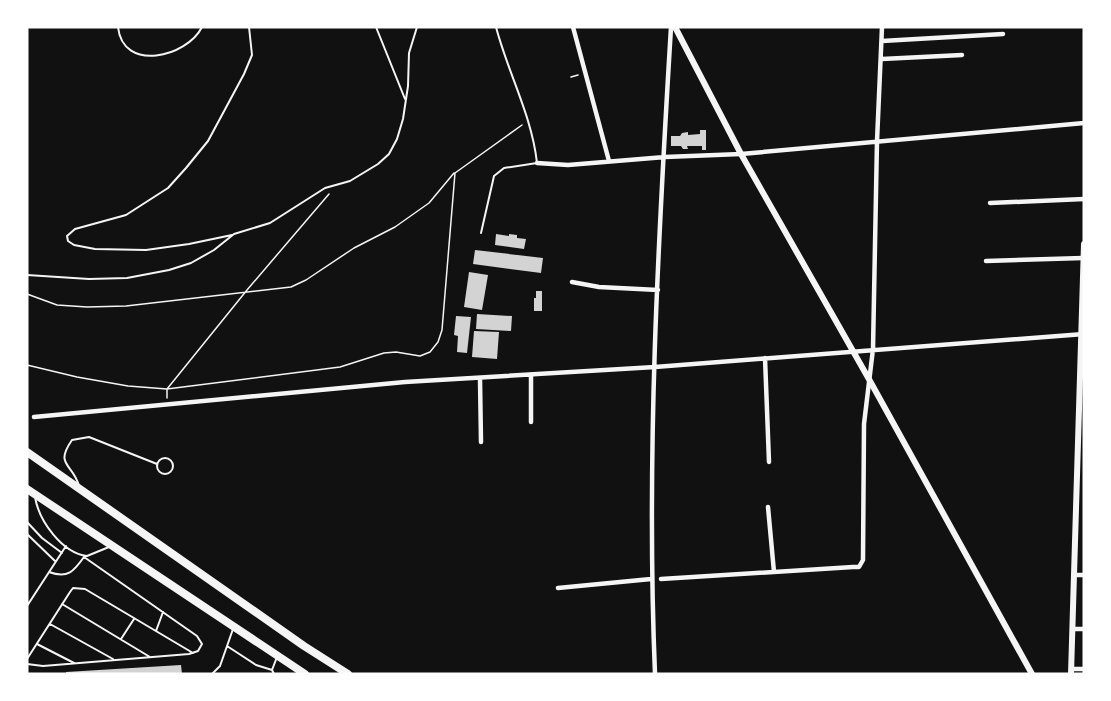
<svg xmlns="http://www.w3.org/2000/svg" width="1111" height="701" viewBox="0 0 1111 701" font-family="Raleway,sans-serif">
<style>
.building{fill:#d3d3d3}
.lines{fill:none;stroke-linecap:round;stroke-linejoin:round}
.path{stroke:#f5f5f5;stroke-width:1.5}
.service{stroke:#f5f5f5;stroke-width:2}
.minor{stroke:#f5f5f5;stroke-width:4.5}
.tertiary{stroke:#f5f5f5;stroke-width:6}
.trunk{stroke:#f5f5f5;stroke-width:8}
</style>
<rect width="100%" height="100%" fill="#111"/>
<!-- building -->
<path class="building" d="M700,130H706V150H702V146H687L688,149H683L681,146H671V136H680L682,133L688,132V135L700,134Z
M496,234L509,236V234L517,235V238L526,239L524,249L495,245Z
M475,250L543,258L541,273L473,264Z
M469,272L488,275L482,310L464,307Z
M536,291H542V311H534V298H536Z
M477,314L512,316L511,331L476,329Z
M456,316L471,317L467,353L457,352L458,336L454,335Z
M474,331L499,332L497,359L472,357Z
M181,665L182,674H66V672Z"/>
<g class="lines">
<!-- path -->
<path class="path" d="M571,77L578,75
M27,294L57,305L87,307L126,306L291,287L306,280L354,248L395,227L429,203L454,173
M27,365L77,377L128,386L167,389L340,367L384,353L396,352L420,356L430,352L438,342L442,330L455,173L522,125
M167,398V389L247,290L329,194"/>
<!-- service -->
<path class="service" d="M118,27C123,73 187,57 202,27
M376,27L405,99
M481,233L494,176L504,168L537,163C532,116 508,73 496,27
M232,235L189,244L146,250L95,249L74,245L68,241L67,236L75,229L126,215L168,188L186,168L208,141L244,74L252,55L249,27
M27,275L89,279L127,278L169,270L191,263L214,250L234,234L270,223L325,188L350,181L378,164L389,154L397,139L403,119L408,86L409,53L417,27
M157 466a8 8 0 1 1 16 0a8 8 0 1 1-16 0Z
M79,486C73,463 54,466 72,440L89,437L157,464
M35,497C39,521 62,553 87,556L109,547
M27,522L42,538L62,553
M27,534L55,561
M62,604L150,657
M27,606L66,546
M50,624L113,659
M156,631L163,612
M121,639L134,619
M37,644L74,663
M227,646L256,665L272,670
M27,659L70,592L73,588L85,589L193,653
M27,664L43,666L189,654L198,651L202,644L197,636L84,557C74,571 68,579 49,572
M212,674L220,666L233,629
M274,674L272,670L277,657"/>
<!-- minor -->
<path class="minor" d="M573,27L609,161
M882,41L1003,34
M882,59L962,55
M537,163L568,165L665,157L741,154L1084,123
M990,203L1084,199
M986,261L1083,258
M572,282L599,287L658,290
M765,358L769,462
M531,375V422
M480,379L481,442
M34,417L405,382L655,367L1084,334
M768,507L774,572
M1074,575H1084
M661,579L853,567H859L863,560L864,424L873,349L877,141L882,27
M558,588L651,579
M1073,629H1084
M1071,669H1084
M655,674C646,459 658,242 671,27"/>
<!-- tertiary -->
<path class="tertiary" d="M675,27L741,154L870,381L1032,674
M1071,674L1084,244"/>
<!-- trunk -->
<path class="trunk" d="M27,452L304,646L348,674
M27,489L305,674"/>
</g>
<!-- border -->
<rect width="1111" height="701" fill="none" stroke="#ffffff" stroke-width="57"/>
</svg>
